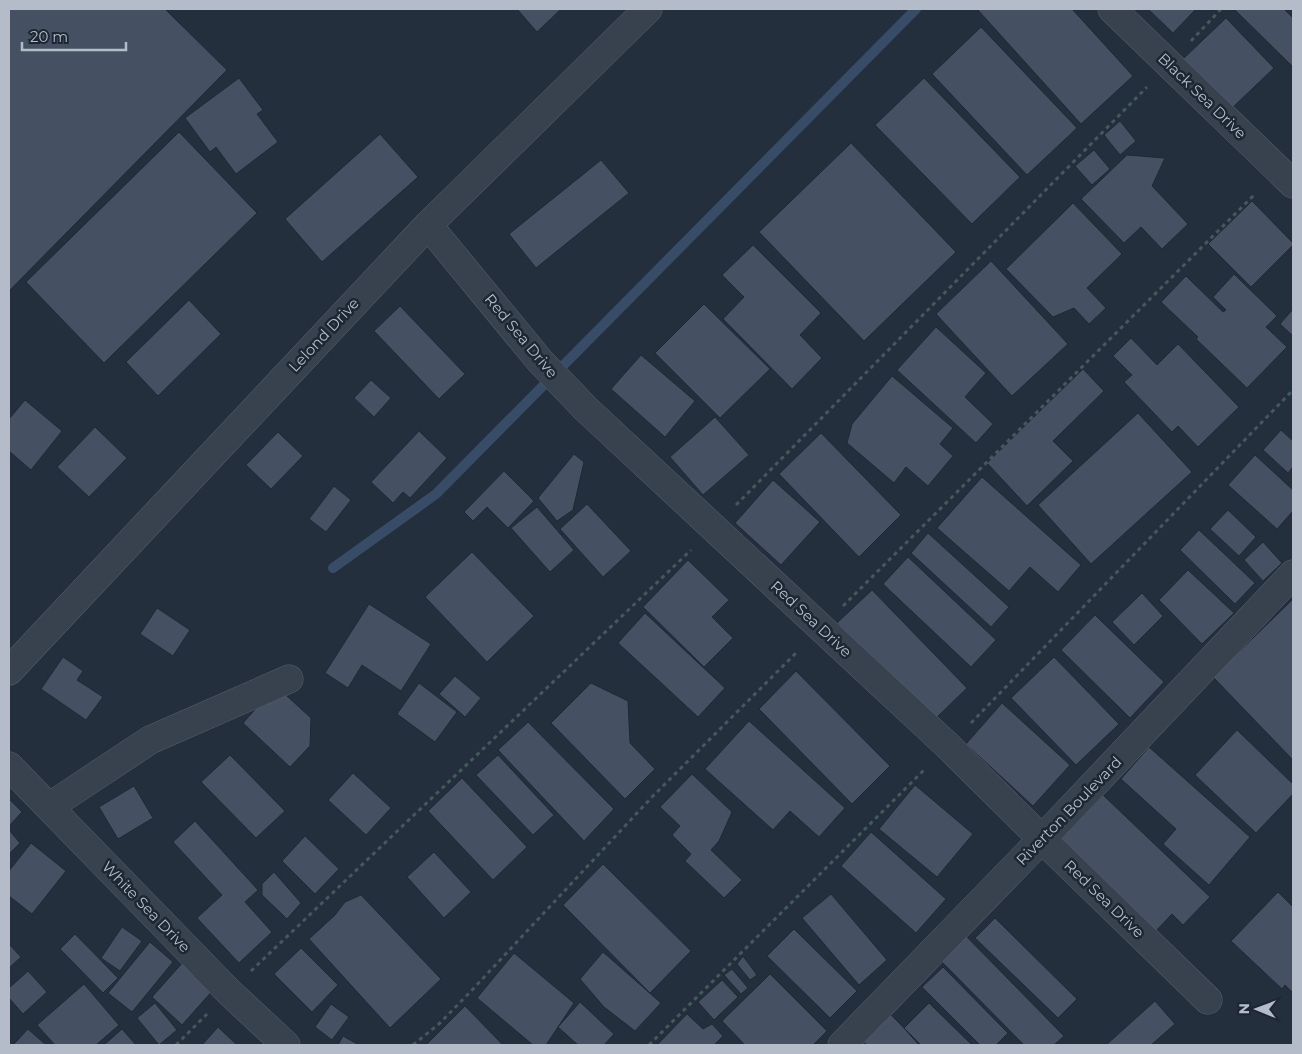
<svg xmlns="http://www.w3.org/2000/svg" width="1302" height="1054" viewBox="0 0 1302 1054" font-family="Montserrat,sans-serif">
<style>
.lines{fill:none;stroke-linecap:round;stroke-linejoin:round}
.stream{stroke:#394c67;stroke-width:10}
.building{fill:#455162;stroke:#1f2835}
.minor-casing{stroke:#565f6c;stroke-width:29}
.path{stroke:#44595c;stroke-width:3;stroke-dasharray:4 4;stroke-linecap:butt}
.minor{stroke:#38414e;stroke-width:28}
.labels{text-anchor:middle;stroke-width:5;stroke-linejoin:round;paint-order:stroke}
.street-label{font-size:15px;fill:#b4bcc9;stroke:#1d2633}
</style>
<rect width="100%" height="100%" fill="#242f3e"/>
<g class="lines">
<!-- stream -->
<path class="stream" d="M333,568L436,494L916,9"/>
</g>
<!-- building -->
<path class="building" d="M9,9H165L227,70L9,291Z
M517,9H561L537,32Z
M977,9H1072L1133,76L1081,124Z
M1148,9H1196L1173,33Z
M1234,9H1284L1293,18V67Z
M1226,18L1274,68L1231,109L1183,59Z
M981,27L1077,128L1027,175L932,74Z
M239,78L263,110L257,114L278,142L236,174L216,147L210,152L185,118Z
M924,78L1020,177L972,224L875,125Z
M1120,121L1136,141L1120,155L1104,135Z
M179,132L257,213L104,363L26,282Z
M380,134L418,177L322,262L285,219Z
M851,143L956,252L864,341L759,232Z
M1094,150L1110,169L1092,185L1075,166Z
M1127,155L1165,158L1152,186L1188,224L1162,249L1141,227L1124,243L1081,199Z
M601,160L629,193L536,268L509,234Z
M1252,201L1293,243V245L1251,287L1208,244Z
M1073,203L1122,254L1087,288L1106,308L1089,324L1074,308L1053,317L1006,269Z
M753,245L821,313L800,335L822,358L792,389L723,319L744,297L722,275Z
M991,261L1068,344L1012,396L936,314Z
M1234,274L1277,316L1266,327L1287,347L1247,388L1196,339L1198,337L1161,302L1186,276L1223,312L1226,310L1213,297Z
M189,300L221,334L158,396L126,362Z
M704,304L770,369L720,418L655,353Z
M400,306L465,374L439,399L374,331Z
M1293,309V336L1280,324Z
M936,327L986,373L965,397L993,424L976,443L897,370Z
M1131,338L1157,365L1178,344L1239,407L1198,447L1178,426L1172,432L1124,382L1132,375L1113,356Z
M641,355L695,401L665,437L611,389Z
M1083,369L1104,391L1053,441L1073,461L1027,506L987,463Z
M892,376L953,428L940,444L953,456L928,486L906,467L894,483L847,443L852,424Z
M371,380L391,398L374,417L354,398Z
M25,400L62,431L31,470L9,451V419Z
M1138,413L1192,472L1091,564L1038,505Z
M715,417L749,455L703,495L670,457Z
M95,427L127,458L89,497L57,467Z
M1281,430L1293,441V467L1288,473L1263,450Z
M419,431L447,458L410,498L403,492L393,503L371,482Z
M278,432L303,456L271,489L246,465Z
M821,433L901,515L859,557L779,474Z
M574,454L584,462L573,510L557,521L538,498Z
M1255,455L1293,490V511L1277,529L1228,485Z
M504,471L534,501L508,528L487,507L473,521L464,512Z
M982,477L1081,565L1058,592L1030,567L1009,591L937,528Z
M773,480L820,522L781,565L735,523Z
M334,486L351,500L326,532L309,519Z
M587,504L631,551L603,577L560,529Z
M537,507L574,550L550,572L511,528Z
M1228,510L1256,537L1239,556L1210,529Z
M1199,530L1255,583L1235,604L1180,550Z
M928,533L1009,607L991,627L911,553Z
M1263,542L1282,563L1263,581L1244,560Z
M472,552L534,616L487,662L425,597Z
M908,557L996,640L971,667L883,584Z
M688,560L729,600L712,617L733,638L704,667L643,607Z
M1188,570L1234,613L1202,644L1159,600Z
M872,590L967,688L932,722L837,623Z
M1142,593L1163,616L1134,645L1112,622Z
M1293,599V760L1213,677Z
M369,604L431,644L401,691L362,665L348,688L325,673Z
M157,608L190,630L173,656L140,634Z
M645,613L725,688L698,717L618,643Z
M1095,615L1164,682L1130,718L1061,650Z
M63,657L83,671L77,680L103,697L86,720L41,689Z
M1054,657L1119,724L1076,765L1011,698Z
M796,671L890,766L852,804L759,709Z
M455,676L481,698L465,717L439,694Z
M419,683L457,712L435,742L397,714Z
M591,683L628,701L630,743L655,769L625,799L551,723Z
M276,686L311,718L310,746L290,767L243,723Z
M1002,703L1070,765L1033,806L966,744Z
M749,721L845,808L819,837L790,811L773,830L705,769Z
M528,722L614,809L584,841L498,750Z
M1237,730L1293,784V794L1256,833L1195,775Z
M1149,747L1250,837L1209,885L1163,844L1176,829L1121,779Z
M230,755L285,811L256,838L201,782Z
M498,755L554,815L533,835L476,775Z
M353,773L391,808L366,835L328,800Z
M692,774L732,812L719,841L711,850L742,880L724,898L685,861L691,854L672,835L680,826L660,807Z
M462,778L527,847L493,880L428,811Z
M915,785L973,834L937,877L879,829Z
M134,786L153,818L118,839L99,807Z
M1103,795L1210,897L1183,925L1172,914L1154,933L1059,841Z
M9,799L22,812L10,825L9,824Z
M195,821L258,890L245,902L272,932L239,963L197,918L222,895L173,842Z
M9,830L20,843L9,854Z
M871,832L946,899L916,933L841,866Z
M305,836L339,869L315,894L282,861Z
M31,843L66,871L32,914L9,896V871Z
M434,852L471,892L444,918L407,877Z
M603,864L691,951L650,993L563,905Z
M274,872L301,903L287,919L262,895V884Z
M1278,892L1293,907V993L1285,985L1282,989L1231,941Z
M831,894L887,960L859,985L802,918Z
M361,895L441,979L390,1028L309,939L335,915L345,902Z
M995,918L1077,999L1058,1018L975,938Z
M122,927L142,941L120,971L101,958Z
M794,929L857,991L830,1018L767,956Z
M963,933L1064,1036L1054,1045H1024L938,958Z
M75,934L118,978L103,993L60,949Z
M150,942L173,962L132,1012L108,993Z
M9,944L21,957L9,968Z
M301,948L338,985L312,1012L274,974Z
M603,952L661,1003L635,1031L604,1007L580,979Z
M514,953L574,1003L546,1045H533L477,998Z
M743,956L757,975L750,980L737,964Z
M184,961L214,989L182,1025L152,997Z
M943,967L1008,1033L996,1045H980L922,987Z
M732,969L748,988L741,994L724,975Z
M28,971L47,992L23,1014L9,998V988Z
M770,974L827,1031L813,1045H745L722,1021Z
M722,980L738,997L714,1020L698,1002Z
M84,984L119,1025L96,1045H55L37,1025Z
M1155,1001L1175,1024L1151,1045H1106Z
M580,1002L614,1034L604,1045H578L558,1027Z
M155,1003L177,1030L159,1045L137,1018Z
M929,1003L972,1045H921L904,1028Z
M331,1004L349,1017L332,1040L315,1027Z
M465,1006L503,1045H426Z
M687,1014L703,1029L712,1024L723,1036L714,1045H657Z
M891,1015L904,1028L919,1045H867L863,1041Z
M218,1027L237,1045H202Z
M28,1029L46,1045H13Z
M122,1029L136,1045H104Z
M343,1036L359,1045H338Z"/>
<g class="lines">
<defs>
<path id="minor" d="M1112,9L1293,184
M428,225L540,361L586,409L948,746L1042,839L1208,1000
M9,671L428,225L648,9
M9,766L229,992L286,1045
M49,807L150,740L289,679
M842,1045L1042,839L1293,574"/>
</defs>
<!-- minor casing -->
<use href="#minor" class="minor-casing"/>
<!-- path -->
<path class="path" d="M1191,41L1221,9
M736,505L1147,87
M843,606L1256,193
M971,723L1293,390
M251,971L691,550
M176,1045L207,1014
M413,1045L440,1023L473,989L652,797L798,651
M649,1045L926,768"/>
<!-- minor -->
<use href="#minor" class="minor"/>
</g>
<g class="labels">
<!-- street labels -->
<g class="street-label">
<text transform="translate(1202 96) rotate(44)" y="5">Black Sea Drive</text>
<text transform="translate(324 335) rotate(-47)" y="5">Lelond Drive</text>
<text transform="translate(521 336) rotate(50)" y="5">Red Sea Drive</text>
<text transform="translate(811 619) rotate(43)" y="5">Red Sea Drive</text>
<text transform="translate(1069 811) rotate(-46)" y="5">Riverton Boulevard</text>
<text transform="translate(1104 899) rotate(44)" y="5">Red Sea Drive</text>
<text transform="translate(146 907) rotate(46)" y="5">White Sea Drive</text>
</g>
</g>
<!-- border -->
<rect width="1302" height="1054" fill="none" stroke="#b4bcc9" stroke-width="20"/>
<!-- north arrow -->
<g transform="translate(1257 1009) rotate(271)" stroke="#1d2633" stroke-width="4" paint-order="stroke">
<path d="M0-4L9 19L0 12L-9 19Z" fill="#b4bcc9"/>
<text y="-8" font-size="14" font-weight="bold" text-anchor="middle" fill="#b4bcc9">N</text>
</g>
<!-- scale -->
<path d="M22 42v8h104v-8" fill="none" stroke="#b4bcc9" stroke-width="2.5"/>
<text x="30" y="42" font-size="15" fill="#b4bcc9" stroke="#1d2633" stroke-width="4" paint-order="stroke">20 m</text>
</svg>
